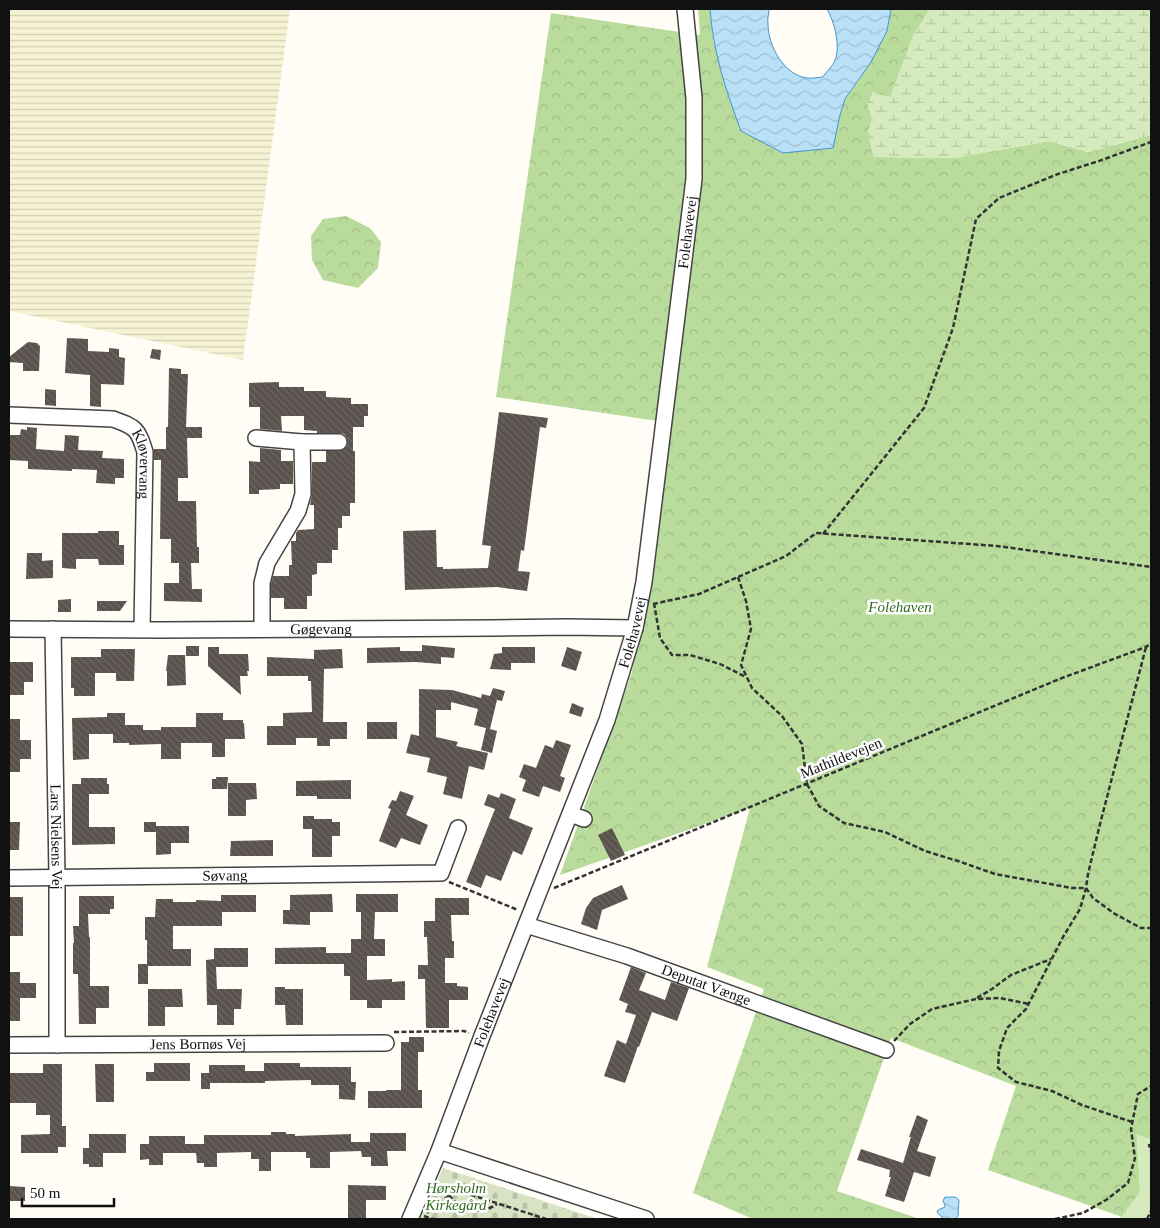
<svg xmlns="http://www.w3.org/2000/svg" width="1160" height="1228" viewBox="0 0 1160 1228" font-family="'Times New Roman',serif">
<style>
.farmland{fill:url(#farmland-rules)}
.forest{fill:url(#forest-crowns)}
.wetland{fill:url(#wetland-marsh)}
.cemetery{fill:url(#cemetery-stones)}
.garden{fill:#d5ebbd}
.water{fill:url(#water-waves);stroke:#3f96cf}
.building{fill:url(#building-back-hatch)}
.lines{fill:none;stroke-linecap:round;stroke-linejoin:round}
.minor-casing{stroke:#444;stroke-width:18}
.path{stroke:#333;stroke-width:2.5;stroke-dasharray:5 2.5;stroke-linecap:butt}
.minor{stroke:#fff;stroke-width:15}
.labels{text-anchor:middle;stroke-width:5;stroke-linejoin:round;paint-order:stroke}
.street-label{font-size:15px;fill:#111;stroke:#fff}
.park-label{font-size:15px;font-style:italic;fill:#2f6b1f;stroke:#fff}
</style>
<defs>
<pattern id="farmland-rules" width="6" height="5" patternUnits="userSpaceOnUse" patternTransform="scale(1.25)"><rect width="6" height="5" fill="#f6f3d4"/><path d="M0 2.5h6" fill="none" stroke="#d2cfb5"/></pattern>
<pattern id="forest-crowns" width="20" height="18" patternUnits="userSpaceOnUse" patternTransform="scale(1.25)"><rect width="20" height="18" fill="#b9dc9c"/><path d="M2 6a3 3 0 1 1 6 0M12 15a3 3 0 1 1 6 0" fill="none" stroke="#9ebc85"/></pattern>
<pattern id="wetland-marsh" width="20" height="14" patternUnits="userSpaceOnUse" patternTransform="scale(1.25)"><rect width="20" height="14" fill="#d5ebbd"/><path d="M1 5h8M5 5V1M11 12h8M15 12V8" fill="none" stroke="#b6c8a1"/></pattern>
<pattern id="cemetery-stones" width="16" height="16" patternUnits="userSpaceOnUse" patternTransform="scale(1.25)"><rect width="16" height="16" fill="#d9e3c4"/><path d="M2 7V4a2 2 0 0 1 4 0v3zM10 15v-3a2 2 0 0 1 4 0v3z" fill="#b9c2a7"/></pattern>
<pattern id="water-waves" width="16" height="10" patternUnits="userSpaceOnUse" patternTransform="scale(1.25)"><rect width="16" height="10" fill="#b9e0f7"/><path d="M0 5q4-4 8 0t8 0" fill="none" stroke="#9ebfd3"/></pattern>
<pattern id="building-back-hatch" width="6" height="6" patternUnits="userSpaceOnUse" patternTransform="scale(1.25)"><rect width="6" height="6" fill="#5a524d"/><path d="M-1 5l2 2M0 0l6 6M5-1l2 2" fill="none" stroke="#6d6662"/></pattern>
</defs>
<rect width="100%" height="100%" fill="#fffdf5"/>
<!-- farmland -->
<path class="farmland" d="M9,9H290L243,360L9,311Z"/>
<!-- forest -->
<path class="forest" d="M698,9H710L714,45L840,115L845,99L857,83L887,31L891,9H930L914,34L890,98L872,120L868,132L874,157L954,158L1049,141L1088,152L1151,135V1140L1137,1135L1140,1192L1122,1217L988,1170L1016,1086L891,1038L837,1191L920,1219H753L693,1193L764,989L707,967L750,808L560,875L631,675L650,590L671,423L496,397L551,13L700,35Z
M346,216L370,228L381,242L378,268L358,288L323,280L312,260L311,236L323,219Z"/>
<!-- wetland -->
<path class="wetland" d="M930,9H1151V135L1088,152L1049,141L954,158L873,157L868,132L872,120L867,103L873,92L890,97L914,34Z"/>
<!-- cemetery -->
<path class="cemetery" d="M443,1168L598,1219H419Z"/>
<!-- garden -->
<path class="garden" d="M1137,1134L1151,1140V1219H1120L1140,1192Z"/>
<!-- water -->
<path class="water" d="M710,9H769C769,14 767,19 768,24C768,46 784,75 807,78C812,79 818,77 823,77C826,72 833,66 835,60C841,46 834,21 827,9H891L887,31L871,62L845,99L840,115L833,148L783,153L741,131C726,91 713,52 710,9Z
M945,1197C950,1198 955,1195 959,1200L958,1216L955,1219C943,1219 945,1221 937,1212L938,1210L945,1207V1205L943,1201Z"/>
<!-- building -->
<path class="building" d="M67,338L88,339V351L109,352V348L119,349V357L125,358L124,385L101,384V407L90,406V375L65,373Z
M28,342L37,343L40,346L39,371H23V363L9,362V357Z
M152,349L161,350L160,360L150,358Z
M169,368L181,369V374H188L186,427H202V438H187L188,478H178V501H196L197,547H199V563H191L192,589H202V602L164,601V583H179V563H171V539H160L161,460H154V449H166V427H168Z
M279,382V387H304V391H326V397L351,398V404H368V416H364V427H353V451H355V503H350V516H342V528H338V550H332V563H317V574L312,575V596H307V609H284V598H271V584L273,576H289V565H292L291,541H296V533L298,530L314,529V505H310L312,494V462H326V451L343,450L347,446L348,442L347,438L344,434L339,433H317V431L304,430V416H281L282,431L260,429V407H249V383Z
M45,389L56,390V406L45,405Z
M499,412L548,418L546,428L540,427L524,551L521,550L518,571L530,572L527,591L497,587L405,590L403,531L436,530L437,567H443V569L488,568L491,546L482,545Z
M27,427L37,428L36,449L64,451L65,435L79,436L78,450L103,451L102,458L124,459V478H115V484L96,483L97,470L72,469V471L28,469V461L9,460V435H20L21,429L27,430Z
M260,448L281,450V461H293V484H280V489L259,490V494H249V461L260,462Z
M98,531H119V545H124V565H99L98,559H76V569L62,568V533H98Z
M27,553H42V561L53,560V578L26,579Z
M71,599V612H58V600Z
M97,601H127L120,611H97Z
M422,645L455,648L454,658L441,657V664L416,662L367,663V648L400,647V651H422Z
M186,646H199V656H186Z
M208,647H219V654H248L249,671H247L248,676H240L241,695L208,666Z
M502,647H535V663H511V670L490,669L494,654L502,653Z
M567,647L582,652L576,671L561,666Z
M101,649H135L134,681H116V673H95V696H74V688H71V657H101Z
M342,649L343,668L324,669L323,722H347V739H330V746H317V738H296V745H267V726H283V713L312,712L311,681H308V676H267V657L314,659V650Z
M168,655H185L186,685L167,686V671H166Z
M9,662H33V682H24V695H9Z
M493,688L505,691L502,701L497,700L490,729L497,731L492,753L481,750L486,728L474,725L478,709L451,702V710H436V737L458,742L456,746L488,753L484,770L469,766L462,799L443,794L447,777L427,772L430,758L406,753L411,734L419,736V689L452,690L481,698L482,694L490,696Z
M572,703L584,708L581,717L569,713Z
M107,713H125V725H143V730H161V727H196V713H223V720H243V723H244L245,739H225V757H212V743H181V759H161V744L129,745V743H113V734H89V759L73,760L72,718L107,717Z
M9,719H20V740H31V759H20V772H9Z
M367,722H397V739H367Z
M556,740L571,745L560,776L565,778L560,792L543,786L539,797L522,791L526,780L519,777L524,764L536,768L545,745L553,748Z
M216,777H228L227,789H212V779H216Z
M81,778H107V784H109V794H89V827H115V844L72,845V784H81Z
M351,780V799H317V796H296V781Z
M228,783H256L257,799L246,800V816H228Z
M400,791L414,796L406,815L428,825L420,845L401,838L396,848L379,841L391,809L388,808L392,800L396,801Z
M501,793L516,799L509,818L533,828L522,855L513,851L501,881L486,875L481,888L466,882L495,809L484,805L488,794L499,798Z
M303,816H314V819H332V822H340V836H332V857H312V829H303Z
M9,822H20L19,850H9Z
M144,822H156V826H189V843H171V854L156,855V832H144Z
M612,828L625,855L611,861L598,835Z
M273,840V856H230L231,841Z
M622,885L628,899L602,910L597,930L581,924L586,908L593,898Z
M332,894L333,912H310V925L283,924V910H290V895Z
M356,894H398V912H375L374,939H385V956H367V980L392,979V982L405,981V1000H382V1008H367V1000H350V976H344V964H275V948L326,947V953H351V939H361V912H356Z
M221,895H256V912H222V926H173V949H191V966H148V984H138V964H147V940H145V917H155L156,899H173V902H196V900L221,901Z
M79,896H114V909H110V914H88L89,937H90V986H109V1008H96V1024H79L78,974H73V943H74L73,926H79Z
M9,897H23V936H9Z
M435,898H469V915H451L452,941H454V958H445V983H457V986L468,987V1000H449V1028H426L425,979H418V965H428L427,937H424V921H435Z
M214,948H248V967H216L217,989H242L241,1009H234V1025H217V1005H207L206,960L214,959Z
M631,967L646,973L639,990L665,1000L671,982L689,988L677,1021L652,1012L639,1047L638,1046L625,1083L604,1076L617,1040L626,1044L636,1015L625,1012L628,1004L619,1000Z
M9,972H20V983H36V998H20V1021H9Z
M275,987H285V989H303V1025H286L285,1005H275Z
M148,989H182L183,1007H165V1026H148Z
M409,1037H424V1052H418V1090H422V1108H368V1091H386V1090H401V1042H409Z
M154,1063H190V1081H146V1072H154Z
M264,1063H300V1067H351V1082H356L355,1100L339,1099V1085H311V1080L265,1081V1083H210V1089H201V1073H209V1065H245V1071H264Z
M43,1064H62V1126H66V1147H58V1153H21V1135L50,1134V1115H36V1103H9V1073H43Z
M95,1064H114V1102H96Z
M917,1115L928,1120L917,1151L936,1157L930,1177L914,1172L904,1202L885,1196L891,1177H889L890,1170L857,1160L861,1149L903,1163L911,1137H909Z
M271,1132H286V1134H295V1136L351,1134V1142H370V1133H406V1151H387L388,1166H371V1157H362L361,1151L330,1152V1168H310V1158H306V1152H271V1171H259V1159H251V1152L217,1153V1167H204V1163H197L196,1153H163V1165H149V1159L140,1160V1144H149V1136H185V1144H204V1135H271Z
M89,1134H126V1153H103V1167H89V1164H83V1148H89Z
M348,1185L386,1186V1200H366V1219H348Z
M9,1186L25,1187V1201H9Z"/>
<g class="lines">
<defs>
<g id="minor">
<path id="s1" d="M9,415L113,419C136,427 138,429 145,452L142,629"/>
<path d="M256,438L302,442L303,494L298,511L267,563L262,583V629"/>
<path d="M302,442H339"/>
<path id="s2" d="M9,629L159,630L493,628L566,627L635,628"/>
<path id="s3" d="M53,629L57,877V1045"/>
<path d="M570,814L584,819"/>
<path id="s4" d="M9,878L441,873L458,828"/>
<path id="s5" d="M526,925L627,956L886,1050"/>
<path id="s6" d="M9,1045L386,1043"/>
<path d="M439,1151L646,1219"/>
<path id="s7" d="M410,1219L439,1151L482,1036L607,720L635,628L644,582L694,179V98L685,9"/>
</g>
</defs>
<!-- minor casing -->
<use href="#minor" class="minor-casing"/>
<!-- path -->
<path class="path" d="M823,534L924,408L953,328L976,219L999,198L1058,174L1099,161L1151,142
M738,577L746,601L751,629L741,665L752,688L782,716L802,744L807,784L819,806L844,823L885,832L925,851L961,862L995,874L1072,888H1086
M654,603L660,638L672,655H690L720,664L746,677
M653,604L699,594L786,556L816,533L997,546L1151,567
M449,882L518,910
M554,888L1062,678L1146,647L1151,643
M1086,888L1093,898L1115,914L1141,928H1151
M977,998L992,989L1011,975L1051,959
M394,1032L464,1031L469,1033
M894,1041L910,1024L932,1009L976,999L1000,998L1029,1004
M1132,1122L1082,1105L1052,1091L1016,1082L998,1068L999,1051L1007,1028L1026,1009L1063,937L1080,909L1086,888L1088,874L1100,824L1146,647
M1151,1146L1149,1145L1151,1151
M449,1195C462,1211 480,1216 497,1204
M427,1213L456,1190L546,1219
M424,1216L433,1219
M1055,1219L1083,1213L1106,1200L1128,1183L1135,1158L1131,1129L1138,1094L1151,1086
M1147,1219L1151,1211"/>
<!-- minor -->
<use href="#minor" class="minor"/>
</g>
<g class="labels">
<!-- street labels -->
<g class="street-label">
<text dy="5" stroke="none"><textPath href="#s7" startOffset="1032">Folehavevej</textPath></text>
<text dy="5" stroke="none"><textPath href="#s1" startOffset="165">Kløvervang</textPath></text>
<text dy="5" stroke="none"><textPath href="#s2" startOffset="312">Gøgevang</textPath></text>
<text dy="5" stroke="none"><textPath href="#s7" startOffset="628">Folehavevej</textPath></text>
<text transform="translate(841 758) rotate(-22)" y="5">Mathildevejen</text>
<text dy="5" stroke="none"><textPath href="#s3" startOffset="208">Lars Nielsens Vej</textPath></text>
<text dy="5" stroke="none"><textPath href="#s4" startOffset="216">Søvang</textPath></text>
<text dy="5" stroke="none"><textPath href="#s5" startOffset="190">Deputat Vænge</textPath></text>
<text dy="5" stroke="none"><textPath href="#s7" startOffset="222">Folehavevej</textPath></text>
<text dy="5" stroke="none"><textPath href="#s6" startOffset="189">Jens Bornøs Vej</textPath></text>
</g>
<!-- park labels -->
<g class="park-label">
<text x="900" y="612">Folehaven</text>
<text x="456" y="1193">Hørsholm<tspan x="456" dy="17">Kirkegård</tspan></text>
</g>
</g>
<!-- border -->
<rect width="1160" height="1228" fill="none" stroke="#111111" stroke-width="20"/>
<!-- scale -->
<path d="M22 1198v8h92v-8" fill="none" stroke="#111111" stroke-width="2.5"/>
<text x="30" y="1198" font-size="15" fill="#111111" stroke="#ffffff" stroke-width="4" paint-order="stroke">50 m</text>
</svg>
